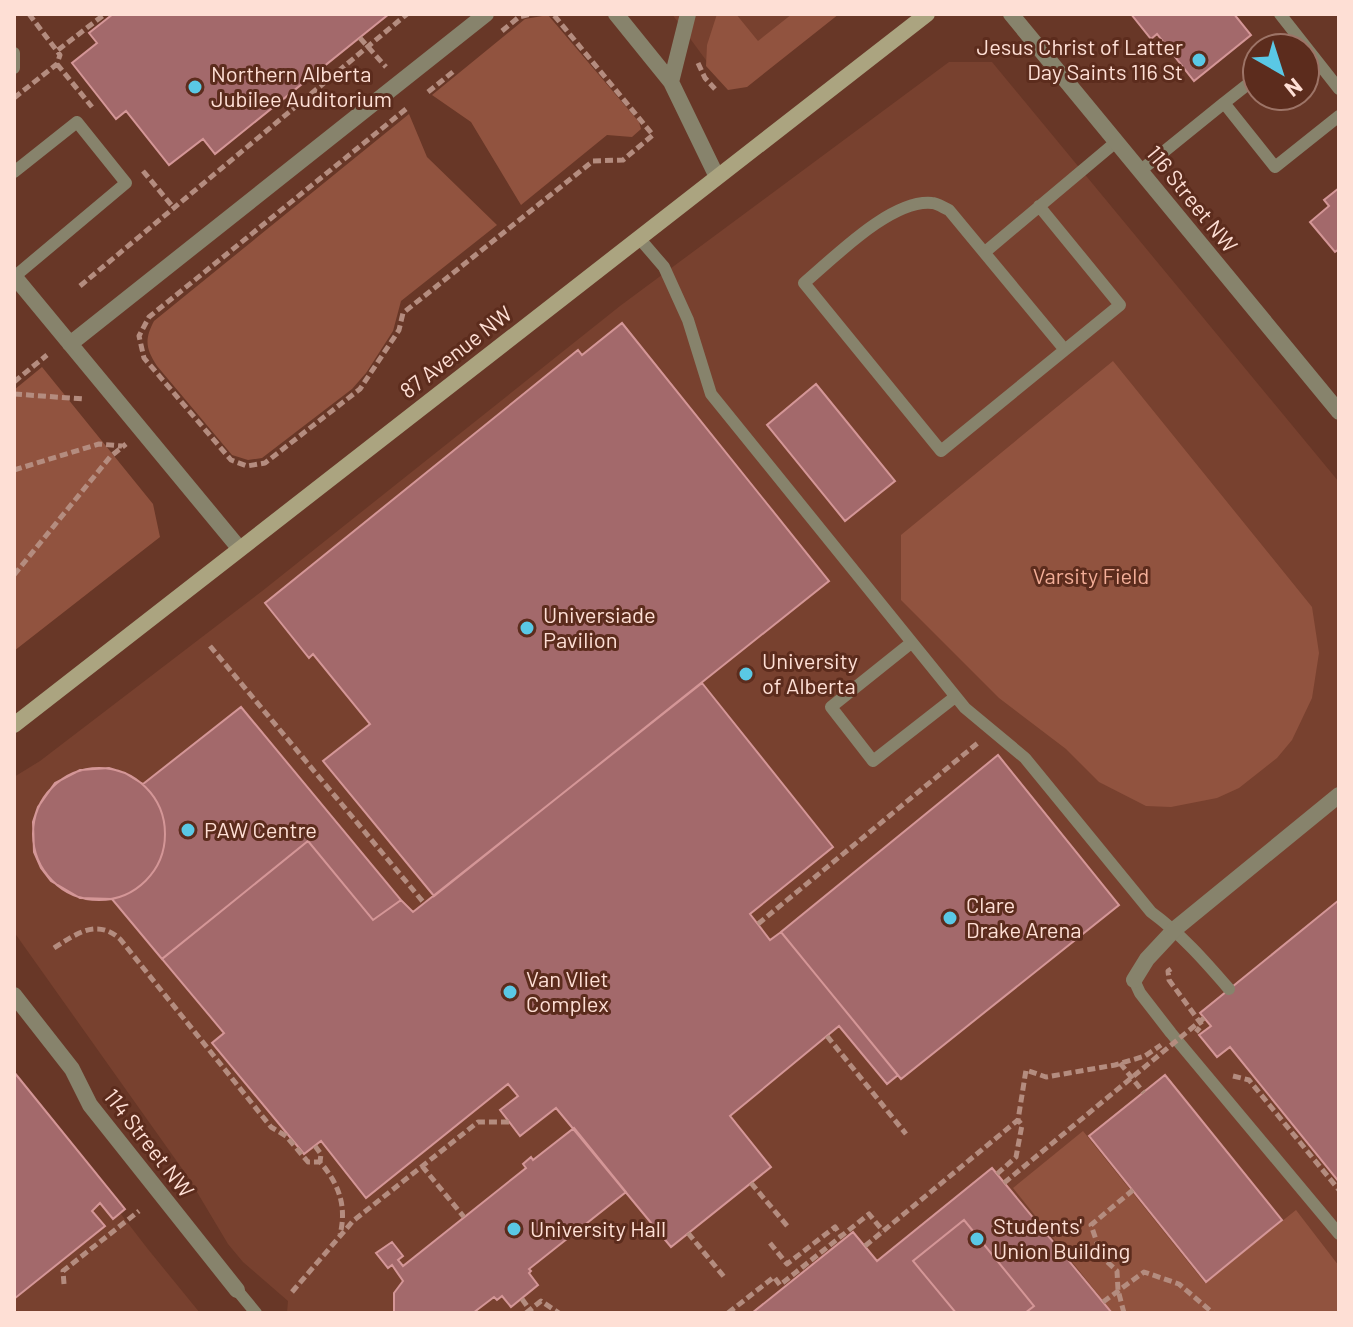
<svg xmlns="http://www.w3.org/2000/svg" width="1353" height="1327" viewBox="0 0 1353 1327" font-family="Barlow,sans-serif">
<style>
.built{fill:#78412f}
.green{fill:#91533f}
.building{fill:#a3696b;stroke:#d49697;stroke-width:2}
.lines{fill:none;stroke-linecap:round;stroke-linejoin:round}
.path{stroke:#b48c7f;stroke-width:5;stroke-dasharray:8 4;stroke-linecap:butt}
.service{stroke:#87836c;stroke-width:12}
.minor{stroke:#87836c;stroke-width:16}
.tertiary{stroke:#87836c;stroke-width:16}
.secondary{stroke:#aba480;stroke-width:16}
.path-bridge{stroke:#b48c7f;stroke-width:5;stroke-dasharray:8 4;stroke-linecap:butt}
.poi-dot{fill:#5ac8e5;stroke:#5c2c1d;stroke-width:3}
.labels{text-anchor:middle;stroke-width:6;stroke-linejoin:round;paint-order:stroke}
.poi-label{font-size:22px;fill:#fedfd5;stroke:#5c2c1d;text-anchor:start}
.street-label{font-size:22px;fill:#fedfd5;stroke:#5c2c1d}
.park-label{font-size:22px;fill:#f3ae98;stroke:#5c2c1d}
</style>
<rect width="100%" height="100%" fill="#683727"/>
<!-- built -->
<path class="built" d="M672,14H822L725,86Z
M949,62H992L1339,482V1313H287L288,1301L243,1262L228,1244L188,1177L14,932V777L40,761L266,588L620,306Z
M14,1075L147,1248L200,1313H14Z"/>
<!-- green -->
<path class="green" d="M717,14H736L758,41L792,14H839L747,87L728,90L706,66L707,45Z
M548,15L639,122L641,129L632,137L607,135L521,205L471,122L432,95L525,19Z
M409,114L427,157L497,225L401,301L393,331L366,373L352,389L262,458L248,460L232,455L157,366C146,349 144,340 154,321Z
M1113,361L1312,607L1319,653L1312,698L1292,740L1277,758L1239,788L1217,798L1171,807L1146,806L1099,782L1066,749L999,698L901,600V535Z
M42,367L153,504L160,537L14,651V390Z
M1083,1131L1205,1283L1296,1210L1339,1266V1313H1113L1013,1188Z"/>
<!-- building -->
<path class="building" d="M113,14H389L215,154L203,139L169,165L126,111L116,119L72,63L97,43L89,33Z
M1131,14H1234L1251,35L1194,81L1157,34L1151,39Z
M1339,188V249L1335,252L1310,222L1329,206L1324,200Z
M622,323L829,581L434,896L323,761L370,724L313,654L309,658L265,603L578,350L582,355Z
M816,384L895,481L845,521L767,425Z
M702,683L833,847L750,914L770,940L781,932L898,1075L887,1084L839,1026L730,1116L771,1167L671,1247L556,1108L520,1136L500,1110L518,1096L508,1084L366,1198L321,1141L304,1154L212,1043L224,1033L162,959L308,841L373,920L401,900L413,912Z
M241,707L401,900L373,920L308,841L162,959L112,899L80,898L51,881L41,868L34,852L33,822L38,807L55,783L80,770L109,768L125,773L143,784Z
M241,707L401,900L373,920L308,841L162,959L112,899L80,898L51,881L41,868L34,852L33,822L38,807L55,783L80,770L109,768L125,773L143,784Z
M998,755L1119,905L901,1079L781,932Z
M33 834a66 66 0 1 1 132 0a66 66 0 1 1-132 0Z
M1339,900V1182L1230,1047L1217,1057L1199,1035L1211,1026L1200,1013Z
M14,1072L125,1209L113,1219L100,1203L92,1211L105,1226L14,1299Z
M1165,1075L1282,1220L1206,1282L1089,1136Z
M574,1128L626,1192L529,1269L531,1271L529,1273L538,1285L511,1307L502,1296L497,1300L494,1297L473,1313H394V1293L403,1281L392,1265L388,1268L376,1253L392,1242L403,1256L398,1260L403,1266L526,1168L523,1164L531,1157L533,1160Z
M992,1168L1112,1313H752L853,1232L877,1261Z
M964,1220L1034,1306L1025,1313H956L913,1261Z"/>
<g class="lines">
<!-- path -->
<path class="path" d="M502,31L519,17L531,14
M360,38L386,67
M58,50L105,14
M698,63L705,78L715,89
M57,64L92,107
M428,92L454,71
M14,98L57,64L60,55L29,14
M406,109L149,317L139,336L144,358L231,460L247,466L265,463L360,389L399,330L403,313L593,161L623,160L653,135L553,14
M143,171L173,207
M80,286L407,14
M14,382L47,355
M14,394L84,399
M14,470L99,444L122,446
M14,575L110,457L126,444
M210,646L424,903
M758,924L979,742
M54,948C76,934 97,918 120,939L271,1127L286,1136L308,1162H320C339,1184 347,1206 340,1235
M1171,969L1168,971L1169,980L1202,1025L1196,1032
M827,1036L906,1134
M1120,1063L1144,1093
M1233,1076L1249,1080L1339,1190
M315,1146L321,1154L320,1162
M422,1166L464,1217
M997,1174L1016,1157L1022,1125L1018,1120
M751,1183L789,1228
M688,1233L725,1278
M770,1243L787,1264L835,1227L841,1236
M865,1246L1018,1120L1026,1070L1046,1077L1115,1065L1145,1056L1161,1045
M64,1284L63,1271L139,1211
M292,1292L353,1221L478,1122H509
M522,1299L532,1313
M1103,1302L1144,1272L1179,1284L1213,1313
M526,1313L541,1301L559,1313
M728,1313L774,1277L780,1285L869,1214L883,1231
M1124,1313L1118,1290L1117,1271L1102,1257L1091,1225L1133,1190"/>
<!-- service -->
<path class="service" d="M1280,14L1339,89
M14,53V68
M1224,103L1257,77
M1140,171L1224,103L1275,167L1339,116
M14,172L77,122L126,183L14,277
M1039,206L1120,305L941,451L804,283C834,258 891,199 932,203C937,203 944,208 949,210L1065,350
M639,238L664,267L688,320L711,394L965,708L1025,758L1151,912C1181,934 1204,960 1229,989
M985,252L1116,142
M911,643L831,707L873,761L955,697
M1134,980L1140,993L1171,1033L1339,1234
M237,1290L256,1313"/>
<!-- minor -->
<path class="minor" d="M616,14L671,82L717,177
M671,82L688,14
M14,276L239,548
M70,344L486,14
M1134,980L1147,959L1175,929L1339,795
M14,995L72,1069L90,1105L237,1290"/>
<!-- tertiary -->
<path class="tertiary" d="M1011,14L1339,412"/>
<!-- secondary -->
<path class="secondary" d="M14,725L927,14"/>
<!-- path-bridge -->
<path class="path-bridge" d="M1004,1183L1204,1018"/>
</g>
<!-- markers -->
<g class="poi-dot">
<circle cx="1199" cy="60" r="8"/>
<circle cx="195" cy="87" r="8"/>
<circle cx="527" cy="628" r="8"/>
<circle cx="746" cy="674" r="8"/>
<circle cx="188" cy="830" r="8"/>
<circle cx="950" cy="918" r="8"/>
<circle cx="510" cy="992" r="8"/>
<circle cx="514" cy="1229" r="8"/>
<circle cx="977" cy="1239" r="8"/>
</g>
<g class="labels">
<!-- poi labels -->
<g class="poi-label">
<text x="1183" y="55" text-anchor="end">Jesus Christ of Latter<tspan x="1183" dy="25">Day Saints 116 St</tspan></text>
<text x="211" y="82">Northern Alberta<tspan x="211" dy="25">Jubilee Auditorium</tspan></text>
<text x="543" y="623">Universiade<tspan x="543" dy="25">Pavilion</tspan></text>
<text x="762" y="669">University<tspan x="762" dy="25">of Alberta</tspan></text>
<text x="204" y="838">PAW Centre</text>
<text x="966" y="913">Clare<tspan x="966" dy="25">Drake Arena</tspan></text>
<text x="526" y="987">Van Vliet<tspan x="526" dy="25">Complex</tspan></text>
<text x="993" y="1234">Students'<tspan x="993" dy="25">Union Building</tspan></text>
<text x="530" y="1237">University Hall</text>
</g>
<!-- street labels -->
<g class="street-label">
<text transform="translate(1192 199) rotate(51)" y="8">116 Street NW</text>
<text transform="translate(456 352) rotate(-38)" y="8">87 Avenue NW</text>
<text transform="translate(149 1143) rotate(52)" y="8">114 Street NW</text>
</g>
<!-- park labels -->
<g class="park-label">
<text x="1091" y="584">Varsity Field</text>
</g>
</g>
<!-- border -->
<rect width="1353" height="1327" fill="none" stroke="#fedfd5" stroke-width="32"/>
<!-- north arrow -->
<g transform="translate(1281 72) rotate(141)"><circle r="38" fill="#5c2c1d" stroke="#9d7467" stroke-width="2"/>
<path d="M0-6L14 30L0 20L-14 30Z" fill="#5ac8e5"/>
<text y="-12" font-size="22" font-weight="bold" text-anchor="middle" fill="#fedfd5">N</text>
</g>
</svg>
